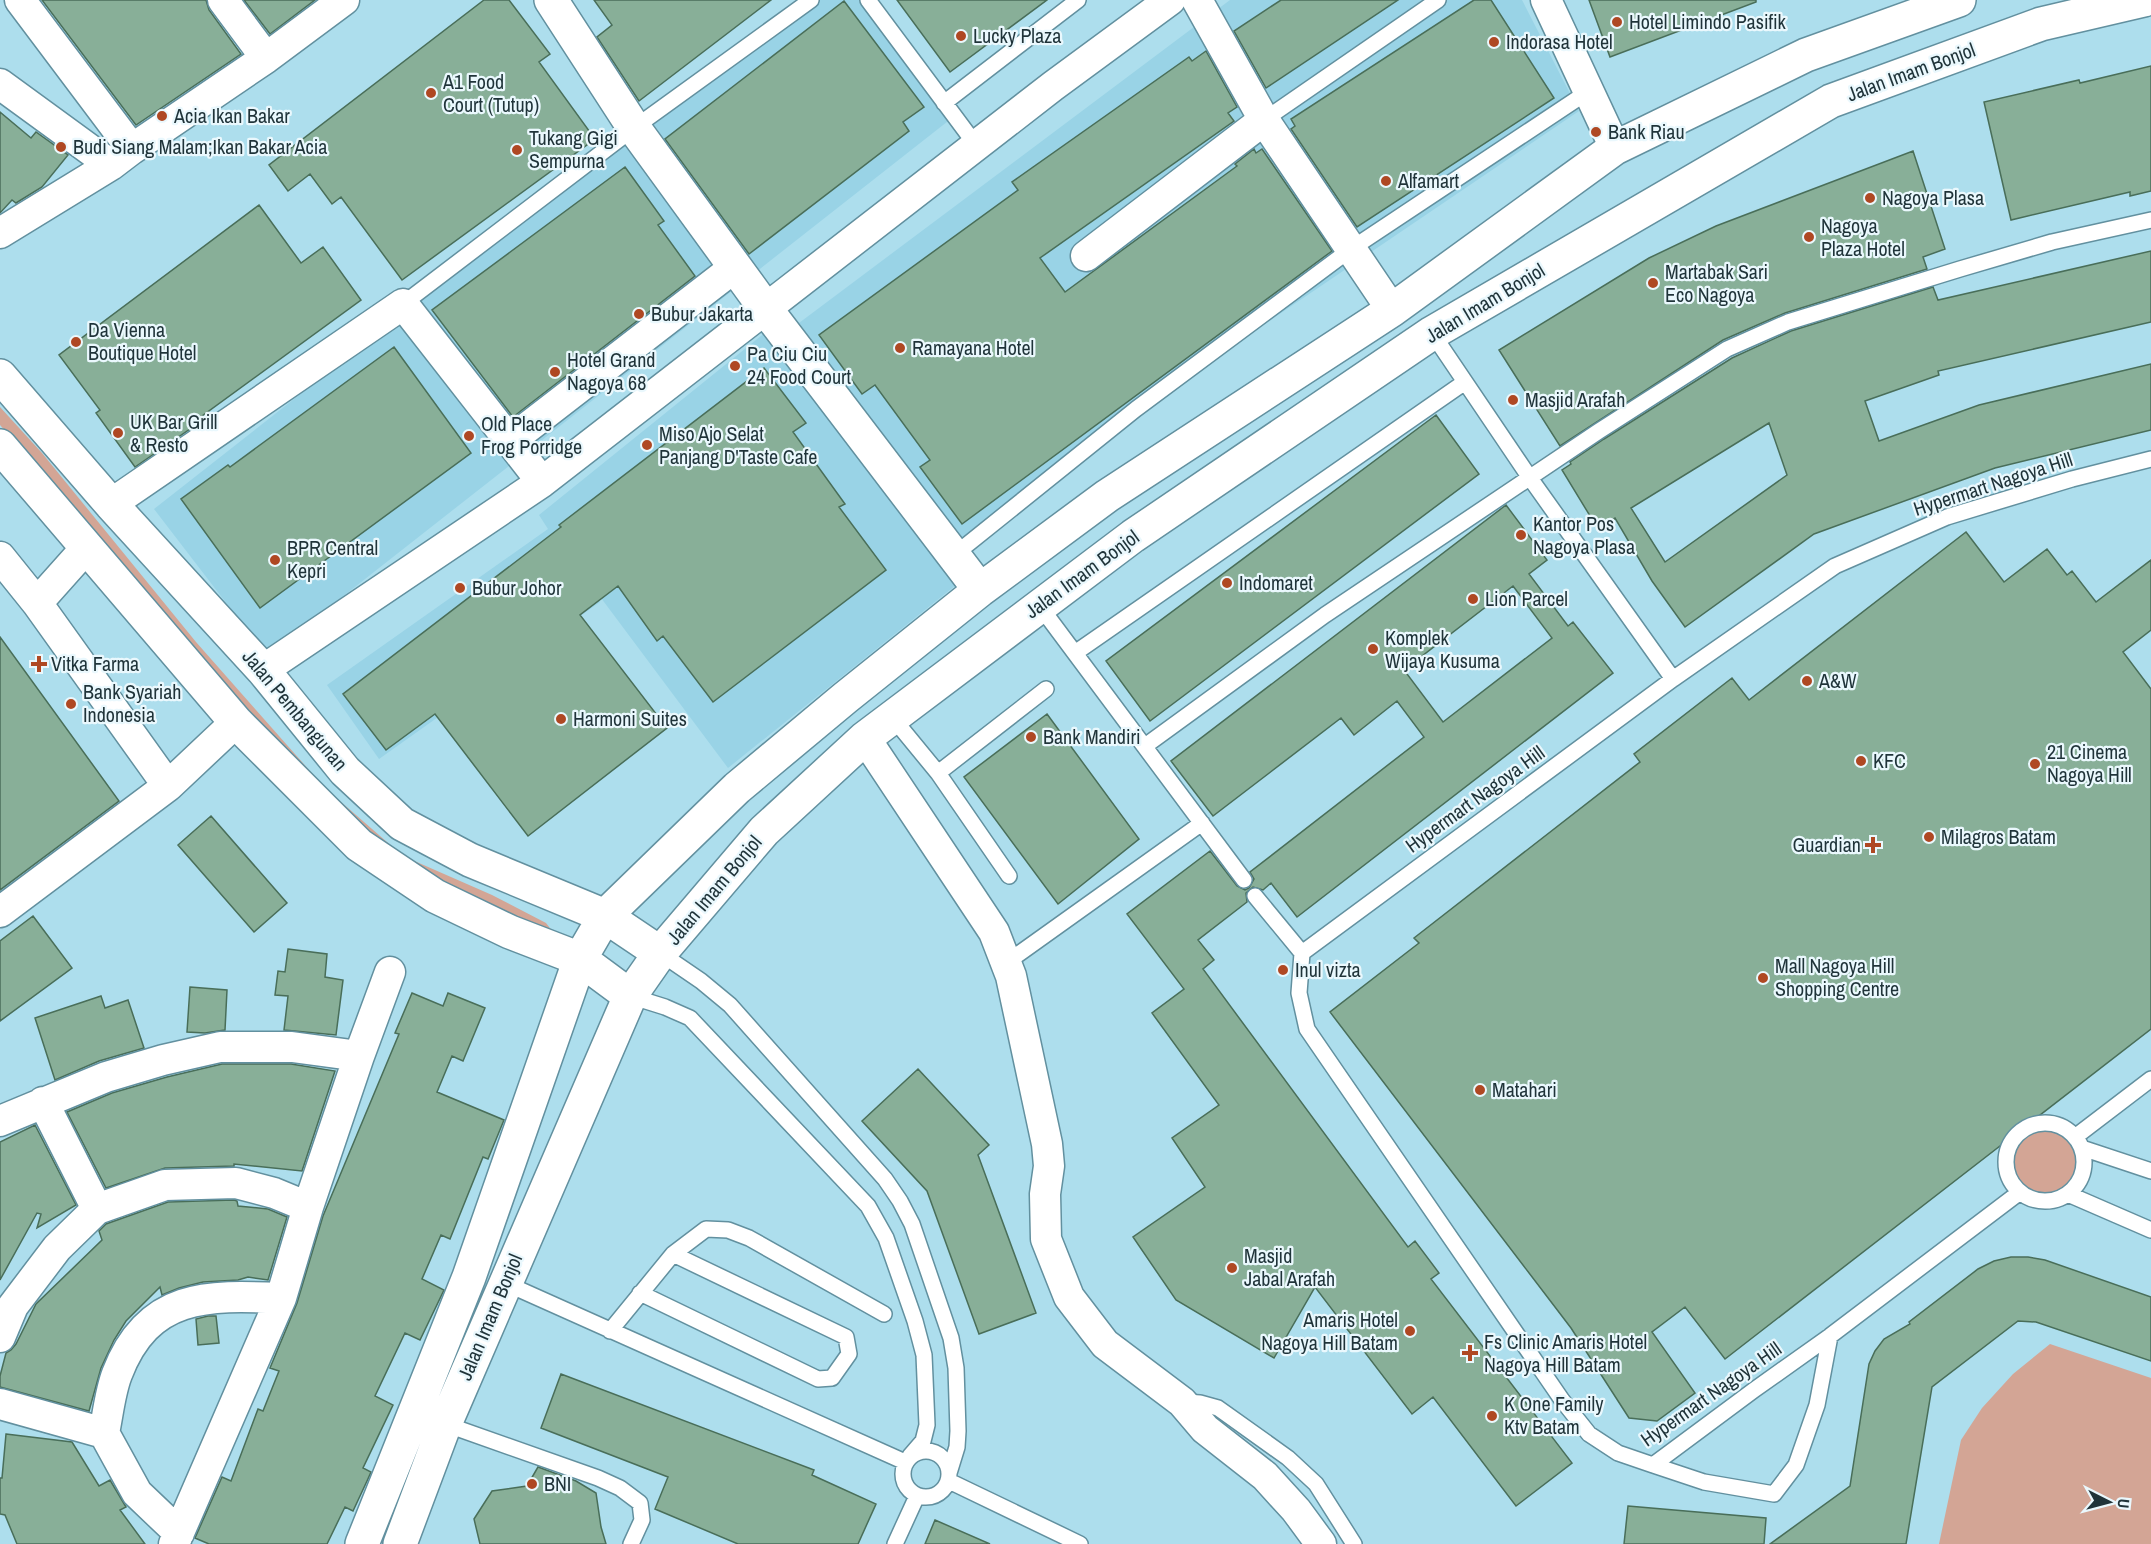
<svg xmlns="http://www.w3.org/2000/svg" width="2151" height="1544" viewBox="0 0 2151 1544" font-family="'Archivo Narrow',sans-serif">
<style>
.built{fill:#99d3e6}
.green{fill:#d3a595}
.building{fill:#88af98;stroke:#496e59;stroke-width:1.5;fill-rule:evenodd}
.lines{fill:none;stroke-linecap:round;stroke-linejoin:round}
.lane-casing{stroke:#62909f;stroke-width:18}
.street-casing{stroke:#62909f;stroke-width:33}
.secondary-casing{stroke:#62909f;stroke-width:36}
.lane{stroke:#fff;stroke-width:15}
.street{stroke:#fff;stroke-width:30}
.secondary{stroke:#fff;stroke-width:33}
.poi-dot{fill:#af4823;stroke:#eaf8fd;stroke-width:2}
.labels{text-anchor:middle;stroke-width:4.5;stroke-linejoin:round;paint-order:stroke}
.poi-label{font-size:20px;fill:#1f3339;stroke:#eaf8fd;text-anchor:start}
.street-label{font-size:20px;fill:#1f3339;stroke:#eaf8fd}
</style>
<rect width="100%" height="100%" fill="#addeed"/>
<!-- built -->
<path class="built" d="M802,0H861L952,118L267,656L154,509Z
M1230,0H1522L1579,111L1259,328L960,542L799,323Z
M767,331L961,581L728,768L560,543L600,602L379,759L327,685L548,529L539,515Z"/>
<!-- green -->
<path class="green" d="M0,407L42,453L196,642L325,788L403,856L492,895L546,923L553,932L550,934L399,865L317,796L0,425Z
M2007 1162a38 38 0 1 1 76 0a38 38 0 1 1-76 0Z
M2050,1344L2151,1378V1544H1939L1961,1440L1982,1408L2013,1374Z"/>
<!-- building -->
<path class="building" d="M42,0H206L209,10L241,54L136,125Z
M244,0H315L270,34Z
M484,0H509L550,54L539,62L595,139L402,280L341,197L332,204L310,174L288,191L269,165Z
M594,0H771L639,101L597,37L612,25Z
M897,0H1047L950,72Z
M1281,0H1398L1266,88L1234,31Z
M1474,0H1491L1554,98L1357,227L1291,129L1295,126L1291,119Z
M1589,0H1756V2L1610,57Z
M844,1L924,107L903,122L909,131L749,254L665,139Z
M1206,51L1237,107L1228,113L1234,121L1040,258L1065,292L1237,166L1235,164L1254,149L1256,153L1262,149L1332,251L962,524L920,467L930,460L875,385L862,394L819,335L1018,190L1012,182L1189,57L1192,61Z
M2151,66V191L2130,196V192L2011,220L1984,102L2079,80L2080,83Z
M0,112L31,138L36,132L68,155L42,187L16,203L12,200L0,213Z
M1913,151L1945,249L1923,257L1927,269L1785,313L1723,340L1560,446L1499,350L1649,258L1716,226Z
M625,167L664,221L658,225L695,276L513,417L432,310Z
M259,205L301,263L323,247L361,300L198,419L200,422L135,467L96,413L100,410L59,355Z
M2151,251V322L1938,371L1939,375L1865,401L1879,441L1979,405L2151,364V430L1995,468L1814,534L1685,627L1652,581L1615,518L1598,529L1562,470L1571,464L1570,462L1604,439L1732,358L1791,331L1933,287L1938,300ZM1769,423L1787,475L1665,562L1631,508Z
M394,347L471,453L260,608L181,499L228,465L230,467Z
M764,368L806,423L793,432L845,504L839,507L886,570L713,702L663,636L657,641L618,586L580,615L667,728L528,836L435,714L386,750L343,694L561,527L559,525Z
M1436,415L1479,474L1150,721L1106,661Z
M1506,505L1547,560L1529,574L1568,626L1573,622L1613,673L1297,917L1271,883L1263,890L1253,887L1246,893L1247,902L1198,940L1214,960L1203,969L1408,1247L1415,1241L1439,1273L1431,1279L1572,1463L1516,1506L1433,1397L1412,1414L1315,1287L1274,1358L1176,1300L1133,1237L1205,1187L1172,1138L1219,1105L1152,1013L1184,989L1127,914L1210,851L1237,886L1245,890L1249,888L1254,879L1250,872L1424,737L1397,701L1354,735L1341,718L1213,816L1171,761ZM1513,586L1552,638L1443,722L1404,670Z
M1966,532L2004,582L2047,549L2067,575L2072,571L2096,602L2151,560V630L2123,652L2151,689V1029L1725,1359L1685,1307L1652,1332L1695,1393L1657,1421L1629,1418L1571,1328L1330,1012L1419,943L1414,938L1640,762L1634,754L1732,678L1749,700Z
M0,637L119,801L0,890Z
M1047,714L1139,839L1058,904L964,777Z
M211,816L287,903L254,932L178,845Z
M33,916L72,968L0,1021V941Z
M288,949L327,954L325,977L343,980L336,1035L284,1030L288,996L275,995L278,971L285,972Z
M190,987L227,990L225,1030L205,1033L187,1032Z
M412,993L443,1006L448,993L485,1008L463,1061L452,1056L437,1092L504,1120L488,1159L483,1157L450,1239L441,1235L422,1279L444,1290L420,1340L405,1333L375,1396L393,1405L363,1468L371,1472L367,1481L353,1511L345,1507L327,1544H209L195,1538L222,1477L231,1481L258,1409L263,1411L279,1371L270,1368L297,1303L323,1216L399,1034L395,1033Z
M101,996L105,1008L128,1000L144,1048L99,1061L55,1080L35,1018Z
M222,1064H291L335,1071L302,1171L234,1164V1166L165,1168L106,1188L67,1112L112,1093L167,1077Z
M918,1069L989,1145L978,1155L1036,1313L979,1334L927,1191L862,1121Z
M35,1125L76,1205L37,1228L41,1214L37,1213L0,1280V1142Z
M234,1200L237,1201L238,1206L268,1209L287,1217L268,1280L248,1277L238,1280L203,1282L179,1288L162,1295L160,1287L126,1321L114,1340L101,1368L89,1411L0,1387V1376L6,1353L11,1350L16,1344L36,1304L102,1240L99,1231L106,1224L168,1202Z
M2011,1257H2028L2045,1260L2151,1297V1361L2036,1322L2018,1321L1932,1387L1906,1544H1770L1850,1486L1869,1364L1875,1351L1884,1339L1910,1324L1909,1322L1978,1269L1994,1261Z
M208,1316H216L219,1343L198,1345L196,1319Z
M561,1374L814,1470L812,1475L876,1504L858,1544H738L655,1509L668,1477L541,1428Z
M6,1434L72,1442L99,1486L110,1480L126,1507L120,1510L145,1544H17L5,1515L0,1514V1478H2Z
M538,1467L576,1481L596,1493L601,1527L606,1544H480L474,1519L492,1491L527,1486Z
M1628,1506L1766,1518L1764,1544H1624Z
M935,1520L990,1544H925Z"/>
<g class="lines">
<defs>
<path id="lane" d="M868,0L976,145
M944,103L1078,0
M1264,120L1438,0
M403,304L634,128L811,0
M1432,333L1530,478L1673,679
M953,556L1136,409L1351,249L1589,91
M1039,605L1244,880
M1075,653L1465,382
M892,717L938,773L1009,876
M1145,746L1325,615L1599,431L1727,349L1788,322L1960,269L2052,242L2151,220
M938,773L1046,689
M1255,896L1302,953
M660,953L701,981L730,1005L885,1179L900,1201L912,1224L951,1338L956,1368L958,1431L957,1447L949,1473
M1006,963L1202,823
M630,996L665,1007L690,1018L868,1206L886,1238L915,1321L924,1355L927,1425L923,1441L910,1456
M2006 1162a39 39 0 1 1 78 0a39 39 0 1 1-78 0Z
M2075,1137L2151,1079
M2082,1148L2151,1171
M2020,1192L1830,1336L1754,1390L1653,1465L1618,1453L1589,1434L1562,1400L1307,1029L1299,993L1302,953L1673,679L1835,566L1947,517L2072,479L2151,459
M2068,1194L2151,1230
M505,1283L905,1462
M640,1293L818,1379L832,1378L849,1354L846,1337L673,1254
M610,1331L673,1254L706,1229L728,1230L749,1238L884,1314
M1185,1402L1200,1403L1218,1408L1288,1458L1316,1484L1354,1544
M445,1424L598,1478L620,1488L640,1503L642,1520L631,1544
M903 1474a23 23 0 1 1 46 0a23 23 0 1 1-46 0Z
M1653,1465L1704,1482L1774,1494L1796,1465L1817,1405L1830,1336
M949,1481L1080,1544
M895,1544L917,1496"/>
<path id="street" d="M20,0L132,149
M223,0L266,58
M1197,0L1264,120L1392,310
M1546,0L1615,148
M0,84L111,165
M0,233L111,165L132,149L266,58L344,0
M1086,256L1264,120
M510,441L735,267
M111,504L403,304L542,482
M0,557L37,603L168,786
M37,603L87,547
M263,670L542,482L1053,86L1170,0
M865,738L994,932L1011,976L1047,1144L1049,1166L1045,1194L1046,1239L1069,1297L1105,1344L1182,1402L1205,1429L1265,1476L1296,1510L1321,1544
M0,912L168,786L236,722
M43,1102L97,1209
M0,1121L106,1077L163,1060L220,1047H292L359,1056
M0,1337L13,1306L57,1248L97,1209L165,1185L236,1183L274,1193L308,1207
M0,1404L104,1433
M179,1533L137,1493L104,1433C108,1414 110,1392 117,1374C148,1293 207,1295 281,1298
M174,1544L281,1298L308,1207L359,1056L390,972"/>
<path id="secondary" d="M551,0L634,128L765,308L980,590
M0,376L111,504L263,670L345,771L402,824L470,860L605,916L660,953
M0,446L236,722L359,845L435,896L510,932L580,959L630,996
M362,1544L469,1277L580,959L605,916L737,788L845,698L980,590L1107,496L1392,310L1615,148L1806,55L1959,0
M400,1544L445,1424L630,996L660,953L764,831L865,738L1133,536L1432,333L1831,101L2041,24L2144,0"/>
</defs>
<!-- lane casing -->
<use href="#lane" class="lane-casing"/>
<!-- street casing -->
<use href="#street" class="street-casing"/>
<!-- secondary casing -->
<use href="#secondary" class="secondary-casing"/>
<!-- lane -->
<use href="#lane" class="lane"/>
<!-- street -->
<use href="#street" class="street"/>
<!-- secondary -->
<use href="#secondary" class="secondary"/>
</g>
<!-- markers -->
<g class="poi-dot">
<circle cx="1617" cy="22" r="6"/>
<circle cx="961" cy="36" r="6"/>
<circle cx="1494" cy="42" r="6"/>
<circle cx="431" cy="93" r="6"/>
<circle cx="162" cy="116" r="6"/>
<circle cx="1596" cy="132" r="6"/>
<circle cx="61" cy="147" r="6"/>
<circle cx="517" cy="150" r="6"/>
<circle cx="1386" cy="181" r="6"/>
<circle cx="1870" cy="198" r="6"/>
<circle cx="1809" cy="237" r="6"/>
<circle cx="1653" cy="283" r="6"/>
<circle cx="639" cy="314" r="6"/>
<circle cx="76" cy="342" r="6"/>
<circle cx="900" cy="348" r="6"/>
<circle cx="735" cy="366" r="6"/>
<circle cx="555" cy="372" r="6"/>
<circle cx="1513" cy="400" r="6"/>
<circle cx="118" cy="433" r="6"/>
<circle cx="469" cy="436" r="6"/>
<circle cx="647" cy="445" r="6"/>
<circle cx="1521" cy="535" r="6"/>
<circle cx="275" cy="560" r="6"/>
<circle cx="1227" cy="583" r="6"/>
<circle cx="460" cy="588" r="6"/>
<circle cx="1473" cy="599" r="6"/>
<circle cx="1373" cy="649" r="6"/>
<path d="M36 655h6v6h6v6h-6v6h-6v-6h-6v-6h6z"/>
<circle cx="1807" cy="681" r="6"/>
<circle cx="71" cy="704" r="6"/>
<circle cx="561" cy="719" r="6"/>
<circle cx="1031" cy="737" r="6"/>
<circle cx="1861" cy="761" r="6"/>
<circle cx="2035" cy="764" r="6"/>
<circle cx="1929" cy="837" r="6"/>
<path d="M1870 836h6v6h6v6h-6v6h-6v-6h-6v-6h6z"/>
<circle cx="1283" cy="970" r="6"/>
<circle cx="1763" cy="978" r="6"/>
<circle cx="1480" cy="1090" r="6"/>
<circle cx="1232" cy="1268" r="6"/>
<circle cx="1410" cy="1331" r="6"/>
<path d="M1467 1344h6v6h6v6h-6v6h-6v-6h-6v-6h6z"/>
<circle cx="1492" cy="1416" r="6"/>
<circle cx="532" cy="1484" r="6"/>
</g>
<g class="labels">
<!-- poi labels -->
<g class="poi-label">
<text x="1629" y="29">Hotel Limindo Pasifik</text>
<text x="973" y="43">Lucky Plaza</text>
<text x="1506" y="49">Indorasa Hotel</text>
<text x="443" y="89">A1 Food<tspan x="443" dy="23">Court (Tutup)</tspan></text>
<text x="174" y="123">Acia Ikan Bakar</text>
<text x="1608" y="139">Bank Riau</text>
<text x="529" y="145">Tukang Gigi<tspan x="529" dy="23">Sempurna</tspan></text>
<text x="73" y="154">Budi Siang Malam;Ikan Bakar Acia</text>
<text x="1398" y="188">Alfamart</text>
<text x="1882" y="205">Nagoya Plasa</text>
<text x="1821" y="233">Nagoya<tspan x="1821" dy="23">Plaza Hotel</tspan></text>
<text x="1665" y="279">Martabak Sari<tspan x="1665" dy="23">Eco Nagoya</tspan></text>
<text x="651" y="321">Bubur Jakarta</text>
<text x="88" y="337">Da Vienna<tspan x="88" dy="23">Boutique Hotel</tspan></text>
<text x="912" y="355">Ramayana Hotel</text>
<text x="747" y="361">Pa Ciu Ciu<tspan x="747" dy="23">24 Food Court</tspan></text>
<text x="567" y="367">Hotel Grand<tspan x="567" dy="23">Nagoya 68</tspan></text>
<text x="1525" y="407">Masjid Arafah</text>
<text x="130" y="429">UK Bar Grill<tspan x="130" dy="23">&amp; Resto</tspan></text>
<text x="481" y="431">Old Place<tspan x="481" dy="23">Frog Porridge</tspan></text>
<text x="659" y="441">Miso Ajo Selat<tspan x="659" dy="23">Panjang D'Taste Cafe</tspan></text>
<text x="1533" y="531">Kantor Pos<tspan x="1533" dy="23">Nagoya Plasa</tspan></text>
<text x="287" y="555">BPR Central<tspan x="287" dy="23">Kepri</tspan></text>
<text x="1239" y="590">Indomaret</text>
<text x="472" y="595">Bubur Johor</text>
<text x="1485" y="606">Lion Parcel</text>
<text x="1385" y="645">Komplek<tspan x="1385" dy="23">Wijaya Kusuma</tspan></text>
<text x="51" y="671">Vitka Farma</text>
<text x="1819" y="688">A&amp;W</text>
<text x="83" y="699">Bank Syariah<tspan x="83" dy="23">Indonesia</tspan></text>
<text x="573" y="726">Harmoni Suites</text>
<text x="1043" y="744">Bank Mandiri</text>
<text x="2047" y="759">21 Cinema<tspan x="2047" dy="23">Nagoya Hill</tspan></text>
<text x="1873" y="768">KFC</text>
<text x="1941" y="844">Milagros Batam</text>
<text x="1861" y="852" text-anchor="end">Guardian</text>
<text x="1775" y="973">Mall Nagoya Hill<tspan x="1775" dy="23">Shopping Centre</tspan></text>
<text x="1295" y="977">Inul vizta</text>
<text x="1492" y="1097">Matahari</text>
<text x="1244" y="1263">Masjid<tspan x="1244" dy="23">Jabal Arafah</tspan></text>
<text x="1398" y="1327" text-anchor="end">Amaris Hotel<tspan x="1398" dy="23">Nagoya Hill Batam</tspan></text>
<text x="1484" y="1349">Fs Clinic Amaris Hotel<tspan x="1484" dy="23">Nagoya Hill Batam</tspan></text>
<text x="1504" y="1411">K One Family<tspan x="1504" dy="23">Ktv Batam</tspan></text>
<text x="544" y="1491">BNI</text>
</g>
<!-- street labels -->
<g class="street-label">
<text transform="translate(1911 72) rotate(-20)" y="7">Jalan Imam Bonjol</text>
<text transform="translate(1485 303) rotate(-31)" y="7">Jalan Imam Bonjol</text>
<text transform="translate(1993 484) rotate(-18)" y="7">Hypermart Nagoya Hill</text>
<text transform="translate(1082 574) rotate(-36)" y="7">Jalan Imam Bonjol</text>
<text transform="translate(295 710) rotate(50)" y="7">Jalan Pembangunan</text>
<text transform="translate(1475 799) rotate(-36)" y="7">Hypermart Nagoya Hill</text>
<text transform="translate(714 890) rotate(-50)" y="7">Jalan Imam Bonjol</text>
<text transform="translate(490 1317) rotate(-67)" y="7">Jalan Imam Bonjol</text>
<text transform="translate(1711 1394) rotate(-35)" y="7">Hypermart Nagoya Hill</text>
</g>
</g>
<!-- north arrow -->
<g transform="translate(2109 1502) rotate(96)" stroke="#eaf8fd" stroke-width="4.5" paint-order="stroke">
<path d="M0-4.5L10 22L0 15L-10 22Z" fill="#1f3339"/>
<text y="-9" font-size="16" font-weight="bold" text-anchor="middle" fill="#1f3339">U</text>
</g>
</svg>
